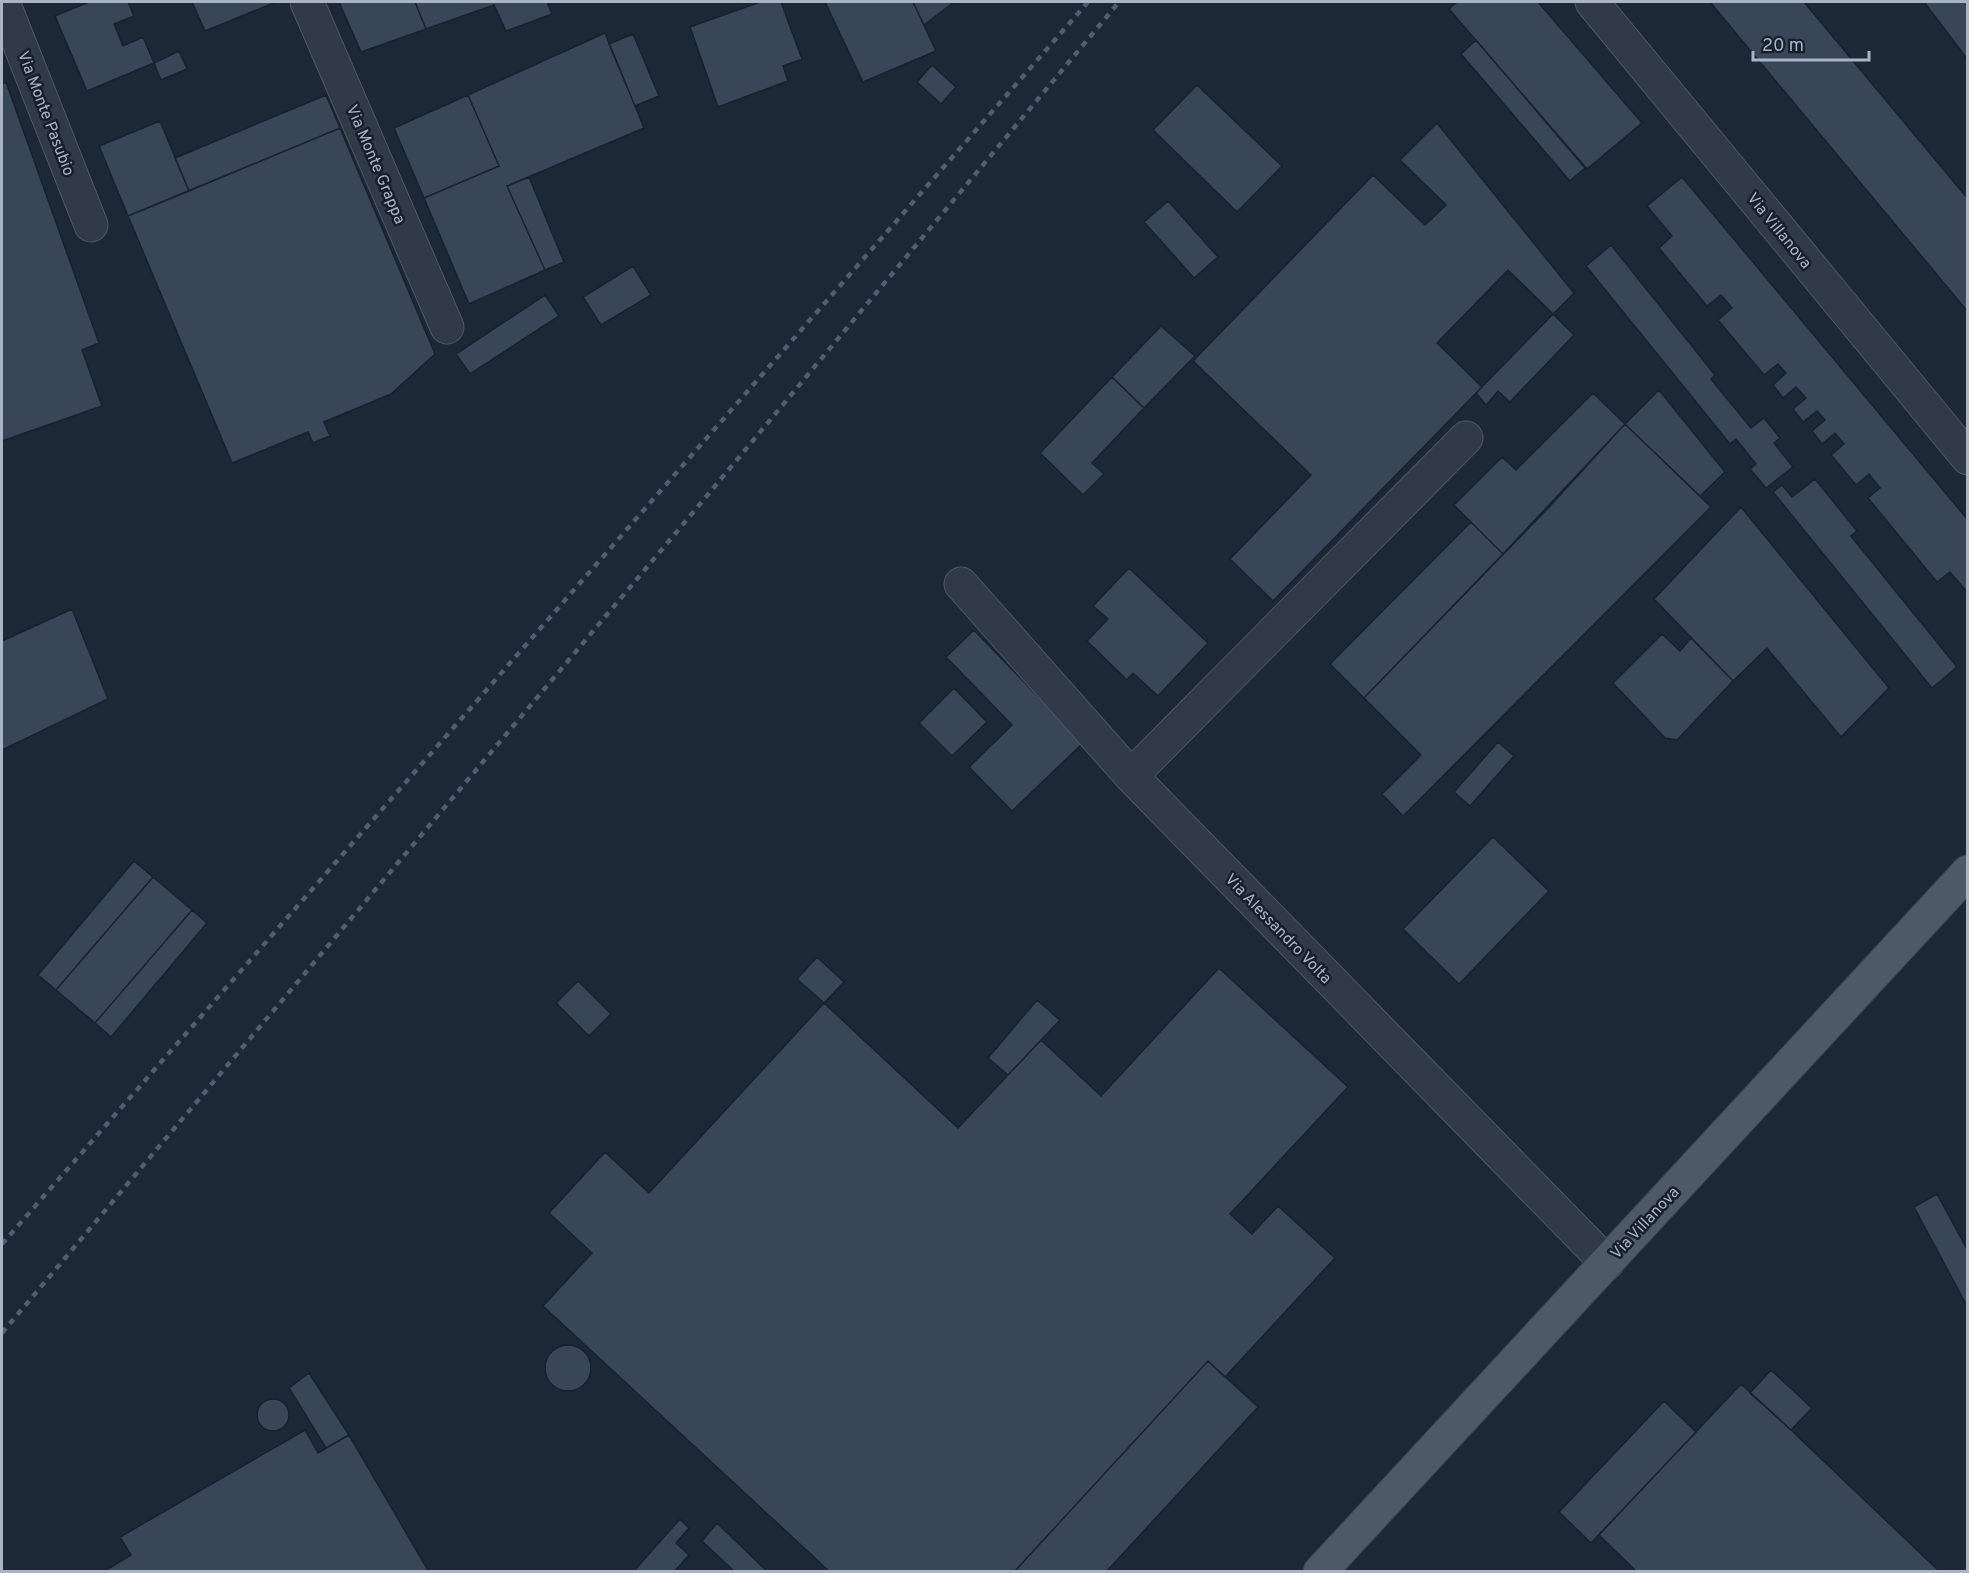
<svg xmlns="http://www.w3.org/2000/svg" width="1969" height="1573" viewBox="0 0 1969 1573" font-family="Overpass,sans-serif">
<style>
.building{fill:#394658;stroke:#19212d;stroke-width:1.5}
.lines{fill:none;stroke-linecap:round;stroke-linejoin:round}
.minor-casing{stroke:#4e5765;stroke-width:35}
.major-casing{stroke:#3a4350;stroke-width:35}
.minor{stroke:#313a47;stroke-width:33}
.major{stroke:#4e5968;stroke-width:33}
.rail{stroke:#525d6f;stroke-width:4.5;stroke-dasharray:6 6;stroke-linecap:butt}
.labels{text-anchor:middle;stroke-width:5;stroke-linejoin:round;paint-order:stroke}
.street-label{font-size:16px;fill:#aab4c5;stroke:#171f2b}
</style>
<rect width="100%" height="100%" fill="#1d2837"/>
<!-- building -->
<path class="building" d="M89,2H128L134,16L114,24L123,46L143,37L154,63L87,91L55,16Z
M192,2H276L205,31Z
M339,2H415L426,29L361,52Z
M415,2H547L552,14L506,31L494,5L426,29Z
M760,2H781L802,59L783,66L788,81L718,107L690,27Z
M825,2H913L936,51L863,82Z
M913,2H954L924,25Z
M1457,2H1538L1642,123L1587,169L1449,9Z
M1710,2H1804L1968,199V312Z
M1924,2H1968V60Z
M605,33L644,128L507,186L545,270L469,304L424,198L499,166L468,95Z
M633,34L659,96L635,106L609,44Z
M1476,40L1585,168L1570,181L1461,54Z
M179,51L187,69L161,80L154,63Z
M932,65L956,87L941,104L917,82Z
M6,82L99,343L82,350L102,406L2,441V84Z
M1197,85L1282,166L1237,212L1153,130Z
M326,95L340,128L189,191L175,158Z
M468,95L499,166L424,198L394,128Z
M160,121L189,191L128,216L99,146Z
M1437,123L1574,293L1553,314L1508,270L1437,343L1482,387L1273,601L1230,559L1311,475L1193,361L1373,175L1425,225L1446,205L1400,160Z
M340,128L435,354L391,394L324,422L330,436L313,443L308,432L232,463L128,216Z
M529,177L564,262L545,270L507,186Z
M1682,177L1968,520V593L1950,572L1937,582L1868,498L1880,488L1869,474L1856,485L1831,455L1844,444L1835,433L1822,444L1812,431L1825,420L1817,411L1803,422L1793,409L1806,398L1796,387L1783,398L1773,385L1786,373L1778,364L1764,375L1718,320L1732,308L1721,295L1707,306L1659,248L1672,236L1647,206Z
M1168,201L1218,257L1194,278L1144,222Z
M1611,245L1715,375L1711,379L1751,428L1764,418L1780,438L1774,443L1793,467L1766,488L1750,469L1756,464L1736,439L1730,444L1586,266Z
M633,266L651,295L601,325L583,297Z
M545,295L559,316L470,374L456,354Z
M1553,314L1574,335L1510,402L1498,391L1486,405L1476,393Z
M1161,326L1195,356L1144,408L1112,377Z
M1112,377L1144,408L1092,463L1104,474L1083,495L1040,453Z
M1659,390L1725,472L1700,496L1625,424Z
M1593,393L1625,424L1503,554L1454,505L1502,457L1516,470Z
M1625,424L1711,507L1403,816L1382,794L1421,755L1364,698L1551,505Z
M1815,479L1857,531L1851,536L1957,667L1932,688L1773,492L1782,485L1792,497Z
M1741,507L1889,688L1841,737L1767,648L1733,681L1654,599Z
M1471,522L1503,554L1364,698L1330,664Z
M1129,568L1208,643L1158,696L1133,673L1127,680L1087,641L1108,619L1093,606Z
M72,609L108,699L2,750V641Z
M974,630L1083,743L1012,811L969,767L1012,725L946,657Z
M1662,634L1680,651L1691,638L1733,681L1677,740L1665,738L1613,683Z
M954,688L987,722L952,756L919,723Z
M1498,742L1514,756L1470,806L1454,792Z
M1493,837L1549,891L1459,984L1403,929Z
M134,861L153,877L56,990L38,975Z
M153,877L192,910L95,1023L56,990Z
M192,910L207,923L111,1037L95,1023Z
M817,957L844,982L824,1003L797,979Z
M1219,968L1348,1087L1230,1214L1252,1234L1278,1206L1335,1258L1225,1377L1208,1361L1014,1572H830L543,1306L592,1253L549,1213L605,1152L649,1193L824,1003L958,1128L1041,1040L1101,1096Z
M578,981L611,1014L589,1036L556,1003Z
M1037,1000L1060,1020L1008,1075L988,1058Z
M1937,1194L1968,1251V1308L1914,1207Z
M545 1368a23 23 0 1 1 46 0a23 23 0 1 1-46 0Z
M1208,1361L1258,1407L1106,1572H1014Z
M1771,1370L1812,1408L1791,1430L1750,1393Z
M309,1373L349,1435L326,1448L289,1388Z
M1741,1384L1791,1430L1940,1572H1637L1599,1535Z
M257 1415a16 16 0 1 1 32 0a16 16 0 1 1-32 0Z
M1664,1401L1696,1432L1591,1543L1559,1512Z
M305,1430L318,1453L349,1435L429,1572H103L131,1555L120,1537Z
M680,1519L689,1528L676,1543L689,1555L674,1572H633Z
M717,1523L768,1572H735L702,1541Z"/>
<g class="lines">
<defs>
<path id="minor" d="M3,2L91,225
M307,2L447,327
M1592,2L1968,458
M961,584L1131,776L1607,1263
M1131,776L1466,438"/>
<path id="major" d="M1320,1572L1968,872"/>
</defs>
<!-- minor casing -->
<use href="#minor" class="minor-casing"/>
<!-- major casing -->
<use href="#major" class="major-casing"/>
<!-- minor -->
<use href="#minor" class="minor"/>
<!-- major -->
<use href="#major" class="major"/>
<!-- rail -->
<path class="rail" d="M2,1244L1088,2
M2,1333L690,516L1119,2"/>
</g>
<g class="labels">
<!-- street labels -->
<g class="street-label">
<text transform="translate(47 113) rotate(69)" y="6">Via Monte Pasubio</text>
<text transform="translate(377 164) rotate(67)" y="6">Via Monte Grappa</text>
<text transform="translate(1780 230) rotate(51)" y="6">Via Villanova</text>
<text transform="translate(1279 928) rotate(46)" y="6">Via Alessandro Volta</text>
<text transform="translate(1644 1222) rotate(-47)" y="6">Via Villanova</text>
</g>
</g>
<!-- border -->
<rect width="1969" height="1573" fill="none" stroke="#aab4c5" stroke-width="6"/>
<!-- scale -->
<path d="M1753 51v9h116v-9" fill="none" stroke="#aab4c5" stroke-width="3"/>
<text x="1762" y="51" font-size="18" fill="#aab4c5" stroke="#171f2b" stroke-width="4.5" paint-order="stroke">20 m</text>
</svg>
